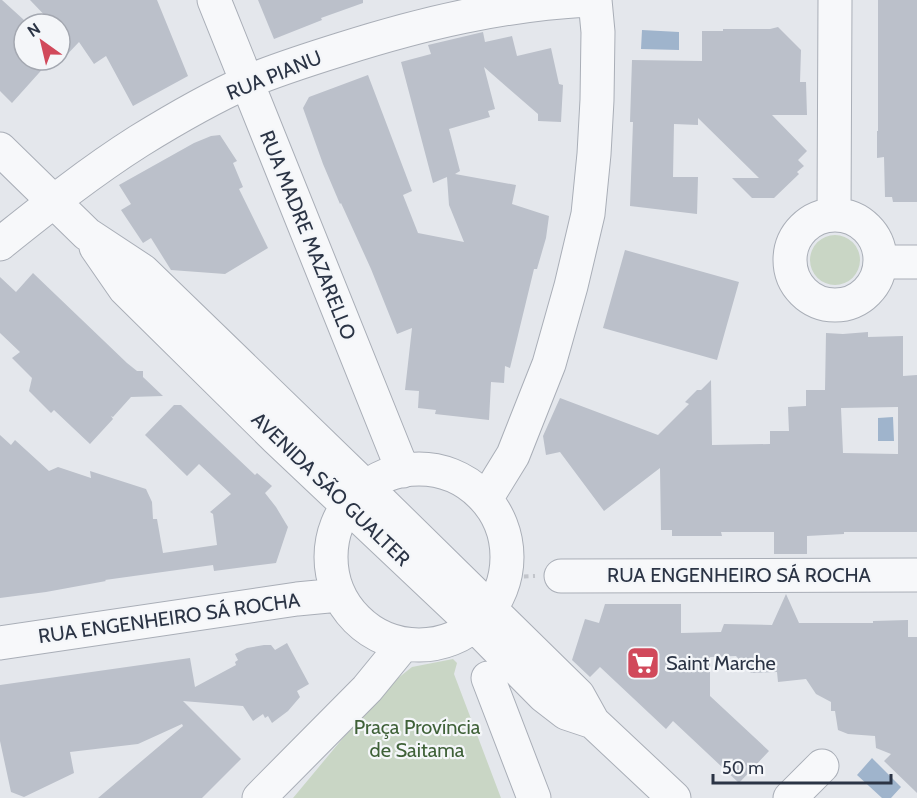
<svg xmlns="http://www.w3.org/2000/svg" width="917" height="798" viewBox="0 0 917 798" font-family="Cabin,sans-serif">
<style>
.green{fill:#c9d6c5}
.water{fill:#9fb4cc}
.building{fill:#bbc0ca;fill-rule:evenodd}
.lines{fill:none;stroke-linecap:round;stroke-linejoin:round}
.minor-casing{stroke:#a9aeb7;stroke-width:35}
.path{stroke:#c2c5cb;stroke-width:4;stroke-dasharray:4.5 4.5;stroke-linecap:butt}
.minor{stroke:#f7f8fa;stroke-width:33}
.labels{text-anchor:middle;stroke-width:4.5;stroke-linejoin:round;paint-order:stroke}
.street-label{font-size:20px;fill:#2b3445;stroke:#f4f6f9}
.poi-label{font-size:20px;fill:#2b3445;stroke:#f4f6f9;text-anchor:start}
.park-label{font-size:20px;fill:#3f6138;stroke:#f4f6f9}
</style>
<rect width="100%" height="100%" fill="#e4e7ec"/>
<!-- green -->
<path class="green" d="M810 260a25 25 0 1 1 50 0a25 25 0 1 1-50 0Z
M453,659L457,663L454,674L501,798H293L383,690L412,667Z"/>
<!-- water -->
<path class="water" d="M642,30L679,32V50L641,49Z
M893,417L894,441H878V418Z
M872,758L901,787L891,798H882L857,775Z"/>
<!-- building -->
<path class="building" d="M0,0H2L24,20V60H41L47,64L12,103L0,91Z
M30,0H157L188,76L133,106L106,56L94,64L79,42L60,62V24H53Z
M258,0H363V3L321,18L322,20L274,39Z
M878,0H917V202H893L892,197H885L884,157L877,158V131H878Z
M778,27L801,50L800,82H806L807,115H772L807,151L798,160L804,166L797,172L799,174L774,198H752L732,178H759L698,118V125L674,124L673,177H698L697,214L630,206L633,122H630L632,60L702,61V31H723V29H770Z
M483,32L485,42L512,36L517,56L551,48L559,84L563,85L561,122L538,121V114L484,67L495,109L488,111L490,117L449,129L460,171L455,174L516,185L512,204L549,216L546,238L537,269H534L510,368L505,366L504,383L491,382L489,420L435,414L436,410L418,408L419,391L405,390L412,328L397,334L371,269L341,203L340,204L323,164L303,108L309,97L368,75L412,191L403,195L418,233L464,242L449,205L447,177L433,183L401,62L431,54L428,45Z
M220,135L237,161L233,163L243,187L239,189L268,248L225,274L171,270L151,238L143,243L121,210L131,204L119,185L194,143L211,136Z
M625,250L739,282L717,360L603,328Z
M33,273L127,363L137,371H143V377L163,396L131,397L113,417L111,416L113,419L90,444L54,410L51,413L29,391L32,378L12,358L20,352L0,333V277L16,292Z
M868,332V337L903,336V376L917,375V532H844V534L807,536V554H774V532H721L722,536H672V530H661L660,468L604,511L560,452L546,455L543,436L560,398L658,435L689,404L685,402L697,390H701L711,380L712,445L770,444V431H789L788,407L806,406V390H825L826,333L843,334ZM898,407V454L843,453L841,408Z
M174,405H181L255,475L257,473L272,486L265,493L276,507L288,527L276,563L214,571L213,565L105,580L106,581L46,592L0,598V435L11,445L15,440L49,471L58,467L91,478L90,471L146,489L152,502L153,519H157L163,553L217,545L213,514L210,512L231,494L199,464L187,476L145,435Z
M786,594L799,623H873V621L908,620V637H917V793L884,761L891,754L876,748L875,736L848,734L838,730L835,711H831V702L816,694L806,679L778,682L777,672L751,673L736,656L710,657V696L769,751L739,783L673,721L666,729L600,667L590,677L572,660L585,619L599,623L605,604H681V633L721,632L724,624L772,625Z
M287,643L309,684L297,691L300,697L288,711L272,723L268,716L265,718L263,714L253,721L243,706L183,701L241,759L202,798H98L183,726L182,724L138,744L70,752L74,773L24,797L11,792L0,741V685L190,658L195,687L236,665L235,662L238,660L235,654L247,648L264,645H271L275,650Z"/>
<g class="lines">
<defs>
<path id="minor" d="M214,0L403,471
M0,149L87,234L143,271L366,487L578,695L593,722L674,798
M834,215L835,0
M790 260a45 45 0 1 1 90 0a45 45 0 1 1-90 0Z
M0,244C45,208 90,172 139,141C173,120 211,98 247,82C278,69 310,59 342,49C424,23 501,5 587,0
M96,247L125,289L277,439L475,626L544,696L566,713L593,722
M880,262H917
M331 557a88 88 0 1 1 176 0a88 88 0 1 1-176 0Z
M486,499L513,455L549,364L571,286L588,214L594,154L597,100L598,32L595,0
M561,576L917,575
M0,643L297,599L339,595
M488,678L534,798
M259,798L367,689L403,645
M790,798L822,766"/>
</defs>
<!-- minor casing -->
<use href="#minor" class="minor-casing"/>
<!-- path -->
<path class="path" d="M506,577L535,576"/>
<!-- minor -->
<use href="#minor" class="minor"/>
</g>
<!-- icons -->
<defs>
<symbol id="supermarket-square" viewBox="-11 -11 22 22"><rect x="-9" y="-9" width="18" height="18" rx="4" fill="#d1495b" stroke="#f4f6f9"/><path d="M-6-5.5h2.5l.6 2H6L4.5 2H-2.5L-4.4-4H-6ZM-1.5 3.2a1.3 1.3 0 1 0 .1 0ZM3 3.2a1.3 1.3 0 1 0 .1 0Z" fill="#fff"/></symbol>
</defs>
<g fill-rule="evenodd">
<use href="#supermarket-square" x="624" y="644" width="38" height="38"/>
</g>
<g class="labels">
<!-- street labels -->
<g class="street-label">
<text transform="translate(274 75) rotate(-22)" y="7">RUA PIANU</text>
<text transform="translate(308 235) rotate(68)" y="7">RUA MADRE MAZARELLO</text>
<text transform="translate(331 489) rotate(44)" y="7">AVENIDA SÃO GUALTER</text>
<text x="739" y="582">RUA ENGENHEIRO SÁ ROCHA</text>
<text transform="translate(169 618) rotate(-8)" y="7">RUA ENGENHEIRO SÁ ROCHA</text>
</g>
<!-- poi labels -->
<g class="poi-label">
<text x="666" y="670">Saint Marche</text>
</g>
<!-- park labels -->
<g class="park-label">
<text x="417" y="734">Praça Província<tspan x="417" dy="23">de Saitama</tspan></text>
</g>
</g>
<!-- north arrow -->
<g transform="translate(42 42) rotate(326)"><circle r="28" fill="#f4f6f9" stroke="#a4a8b1" stroke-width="1.5"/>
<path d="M0-4.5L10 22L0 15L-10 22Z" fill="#d1495b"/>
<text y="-9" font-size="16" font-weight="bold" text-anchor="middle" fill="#2b3445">N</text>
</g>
<!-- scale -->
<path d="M713 774v9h178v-9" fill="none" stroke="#2b3445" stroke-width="3"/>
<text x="722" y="774" font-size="18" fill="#2b3445" stroke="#f4f6f9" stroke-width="4.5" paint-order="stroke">50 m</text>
</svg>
